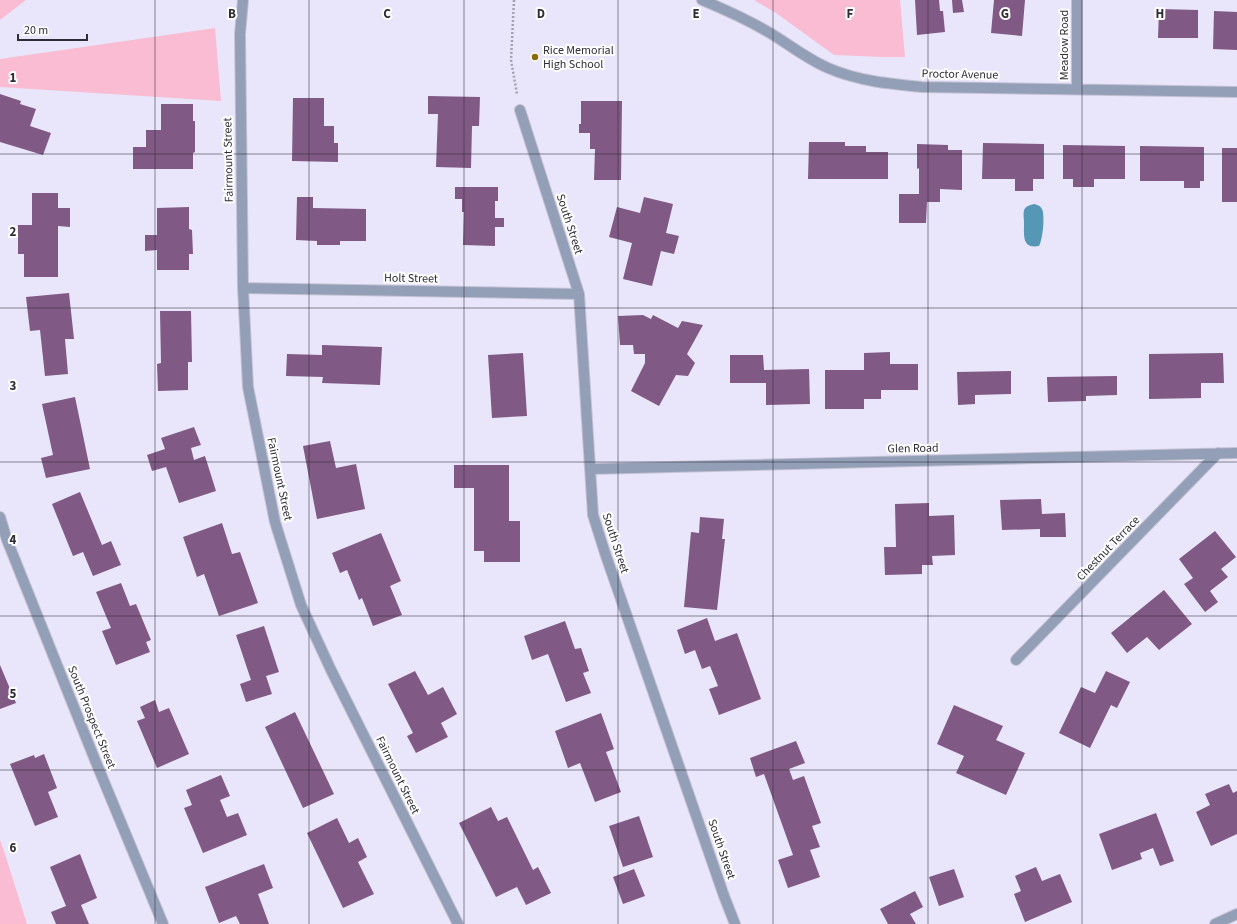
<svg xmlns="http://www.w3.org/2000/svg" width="1237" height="924" viewBox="0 0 1237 924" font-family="'Source Sans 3',sans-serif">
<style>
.green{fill:#f9bcd3}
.water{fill:#5597b5}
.building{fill:#805984}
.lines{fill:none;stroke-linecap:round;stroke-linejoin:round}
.minor-casing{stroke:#c4c1d4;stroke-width:12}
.path{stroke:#a2a0b1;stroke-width:2.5;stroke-dasharray:2 2;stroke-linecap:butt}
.minor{stroke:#929fb6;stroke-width:10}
.grid{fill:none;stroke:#2e2d37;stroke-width:1;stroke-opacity:0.55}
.poi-dot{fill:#8b6c0c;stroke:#fff;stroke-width:1.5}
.labels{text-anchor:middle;stroke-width:4;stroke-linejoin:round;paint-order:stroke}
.street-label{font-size:12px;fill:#2e2d37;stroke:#fff}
.poi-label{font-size:12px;fill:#2e2d37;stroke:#fff;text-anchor:start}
.grid-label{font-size:13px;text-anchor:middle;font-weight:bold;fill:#2e2d37;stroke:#fff;stroke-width:4;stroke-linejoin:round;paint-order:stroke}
</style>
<rect width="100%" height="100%" fill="#e9e6fb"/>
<!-- green -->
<path class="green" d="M0,0H26L0,20Z
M754,0H900L905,57H883L834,55L776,13Z
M215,28L221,101L0,87V59Z
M0,840L4,851L27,924H0Z"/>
<!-- water -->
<path class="water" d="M1034,204C1037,205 1040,205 1042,209C1045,215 1043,239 1039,246C1022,249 1024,236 1024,223C1024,219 1023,214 1024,210C1026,206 1030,205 1034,204Z"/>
<!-- building -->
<path class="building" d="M915,0H939L940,11H943L945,32L917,35Z
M952,0H962L964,12L953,13Z
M994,0H1025L1022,36L991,33Z
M1159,9L1198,10V38H1158Z
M1214,11L1237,12V50L1213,49Z
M0,94L21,101L20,104L36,109L30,126L51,133L43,155L0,142Z
M428,96L480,97L479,126H472L471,168L436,167L438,114H428Z
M293,98H324V126H334V143H338V162L292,161Z
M581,101H622L621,180H594L595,149H590V133H579V124H581Z
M161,104H193V121H195V152L193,153V169H133V147H146V130H161Z
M809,142H845V146H866V152H888V179H808Z
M983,143L1044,144V179H1033V191H1015V179H982Z
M917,144L948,145V150H962V190L940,189V202H927L926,223H899V194H919V168L917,169Z
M1063,145L1125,146V179H1094V187H1073V179H1063Z
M1140,146L1204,147V181H1200V188H1184V181H1140Z
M1222,148H1237V202H1222Z
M455,187H498V201H495V218H504V227H495V246L463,245L464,212H462V199H455Z
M32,193H58V208H70V227L58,226V277H24V254H18V225H32Z
M297,197H313V208L366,209V241H340V245H317V241L296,240Z
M644,197L673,204L666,233L679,236L674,254L661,251L652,286L623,279L632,243L609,237L617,207L640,213Z
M189,207V229L192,230L193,254H189V270H157V250L145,251V235H157V208Z
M69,293L74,339H65L68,374L45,376L40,330L30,331L26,297Z
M160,311H191L192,362H188V390L158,391L157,364L161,363Z
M643,315L651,319L653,315L678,328L682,321L703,325L687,354L695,363L688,376L676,375L659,406L631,391L645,363V354H634L633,345H620L618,316Z
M322,345L382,347L380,385L322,383L323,377L286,376L287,354L322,355Z
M890,352V364H918V390H881V399H864V409H825V370H864V353Z
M523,353L527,416L492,418L488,355Z
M1223,353L1224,383H1201V398L1149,399V354Z
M730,355H763L764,370L809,369L810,404L766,405V383H730Z
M1011,371V394L975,395V404L958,405L957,372Z
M1117,376V395L1086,396V401L1048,402L1047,377Z
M75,397L90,469L46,478L41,458L53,455L42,404Z
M194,427L201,445L191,448L194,460L205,456L216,491L179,503L166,467L152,471L147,455L165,449L161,438Z
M330,441L336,468L356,464L365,509L317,519L303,446Z
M454,465H509V521H520V562H484V551H474V488H454Z
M80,492L102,545L111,541L121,565L93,576L83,552L73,556L52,504Z
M1041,499L1042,514L1065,513L1066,537H1040V529L1002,530L1000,500Z
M929,503V516L954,515L955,555L932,556L933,565H922V574L885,575L884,547H896L895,504Z
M700,517L724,519L722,539H725L717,610L684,607L691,532L699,533Z
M222,523L232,554L240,552L258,603L219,616L204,574L197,577L183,537Z
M1215,531L1236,557L1221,569L1228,577L1210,591L1218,602L1205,612L1184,584L1193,578L1179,559Z
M381,533L401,581L390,586L402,615L373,626L362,598L359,600L347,570L340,573L332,553Z
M121,583L130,606L136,604L151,640L146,642L150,652L116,665L102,631L111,628L96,592Z
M1164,590L1192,624L1159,650L1147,637L1127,653L1111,633Z
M707,618L715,641L737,633L761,699L719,715L709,689L718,686L710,666L702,669L695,650L685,654L677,630Z
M565,621L575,649L581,648L589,671L583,673L591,693L566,702L548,654L532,660L524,636Z
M264,626L279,672L266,676L272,694L246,702L240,684L251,680L236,635Z
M0,665L16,703L0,709Z
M415,671L428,695L443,687L457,714L441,723L448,737L416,753L407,736L413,733L388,684Z
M1106,671L1130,682L1117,708L1111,705L1090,748L1059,733L1081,687L1095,693Z
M155,700L159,712L169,708L189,754L157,768L137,721L145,718L140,707Z
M954,705L1003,726L996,740L1025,753L1006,795L956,773L964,756L937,744Z
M295,712L334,794L303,808L265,727Z
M601,713L614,749L606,752L621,792L595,802L580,763L568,768L555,731Z
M796,741L805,763L789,769L793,780L804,776L821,823L812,826L820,847L810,850L820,877L788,888L778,860L793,855L764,774L756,777L750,758Z
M44,754L57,788L48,792L58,817L35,826L10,764L34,755L35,758Z
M221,775L230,796L220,800L227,817L238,813L247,835L203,853L184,808L192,805L186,790Z
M1229,784L1233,793L1237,791V834L1211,846L1196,812L1210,805L1205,794Z
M491,807L498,821L507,817L533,870L538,867L551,893L526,905L517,887L496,897L459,823Z
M1156,813L1174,861L1160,866L1153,848L1140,853L1142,859L1112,870L1099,834Z
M639,816L653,857L623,867L609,826Z
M337,818L349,843L358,838L367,857L358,862L374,894L343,908L307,833Z
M80,854L97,898L81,905L89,924H56L51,912L66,906L50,867Z
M264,864L273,888L258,894L269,924H240L236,916L219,923L205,887Z
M1036,867L1042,881L1060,874L1072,902L1025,922L1014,894L1021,891L1015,876Z
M634,869L645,896L623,904L613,877Z
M954,869L964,897L939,906L929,877Z
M915,891L923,907L910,914L916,924H888L880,909Z"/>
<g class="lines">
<defs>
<path id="minor" d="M243,0L240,34L243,288L248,387L275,522L301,605L331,670L458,924
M702,0C726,10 748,20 770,33C790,45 807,59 828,68C858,81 890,84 922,87L1237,92
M1077,89V0
M520,110L579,294L593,515L605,553L724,896L735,924
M243,288L579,294
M590,469L1237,453
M0,517L7,540L95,760L163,924
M1016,660L1218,453
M1215,924L1237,914"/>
</defs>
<!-- minor casing -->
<use href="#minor" class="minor-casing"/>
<!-- path -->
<path class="path" d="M514,0L511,60L517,94"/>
<!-- minor -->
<use href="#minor" class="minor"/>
</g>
<!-- grid -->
<path class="grid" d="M155,0V924M309,0V924M464,0V924M618,0V924M773,0V924M928,0V924M1082,0V924M0,154H1237M0,308H1237M0,462H1237M0,616H1237M0,770H1237"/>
<!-- markers -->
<circle class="poi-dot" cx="535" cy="57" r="4"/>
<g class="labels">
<!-- street labels -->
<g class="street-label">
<text transform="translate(1064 45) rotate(-90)" y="4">Meadow Road</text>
<text transform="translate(960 74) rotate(1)" y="4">Proctor Avenue</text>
<text transform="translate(228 160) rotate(-91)" y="4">Fairmount Street</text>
<text transform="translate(570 224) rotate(72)" y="4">South Street</text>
<text transform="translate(411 278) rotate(1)" y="4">Holt Street</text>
<text transform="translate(913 448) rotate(-1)" y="4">Glen Road</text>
<text transform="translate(280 479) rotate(78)" y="4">Fairmount Street</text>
<text transform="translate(616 543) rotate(72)" y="4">South Street</text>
<text transform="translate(1108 548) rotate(-46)" y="4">Chestnut Terrace</text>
<text transform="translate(92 717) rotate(68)" y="4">South Prospect Street</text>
<text transform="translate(398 775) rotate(64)" y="4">Fairmount Street</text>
<text transform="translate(722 849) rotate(71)" y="4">South Street</text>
</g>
<!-- poi labels -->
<g class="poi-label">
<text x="543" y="54">Rice Memorial<tspan x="543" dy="14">High School</tspan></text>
</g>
</g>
<g class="grid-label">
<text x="232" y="18">B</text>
<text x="387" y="18">C</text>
<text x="541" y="18">D</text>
<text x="696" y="18">E</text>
<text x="850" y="18">F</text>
<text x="1005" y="18">G</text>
<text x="1160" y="18">H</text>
<text x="13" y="82">1</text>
<text x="13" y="236">2</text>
<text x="13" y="390">3</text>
<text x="13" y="544">4</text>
<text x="13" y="698">5</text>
<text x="13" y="852">6</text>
</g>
<!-- scale -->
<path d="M18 34v6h69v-6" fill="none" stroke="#2e2d37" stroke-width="2"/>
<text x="24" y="34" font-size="12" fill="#2e2d37" stroke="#ffffff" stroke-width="3" paint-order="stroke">20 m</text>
</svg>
